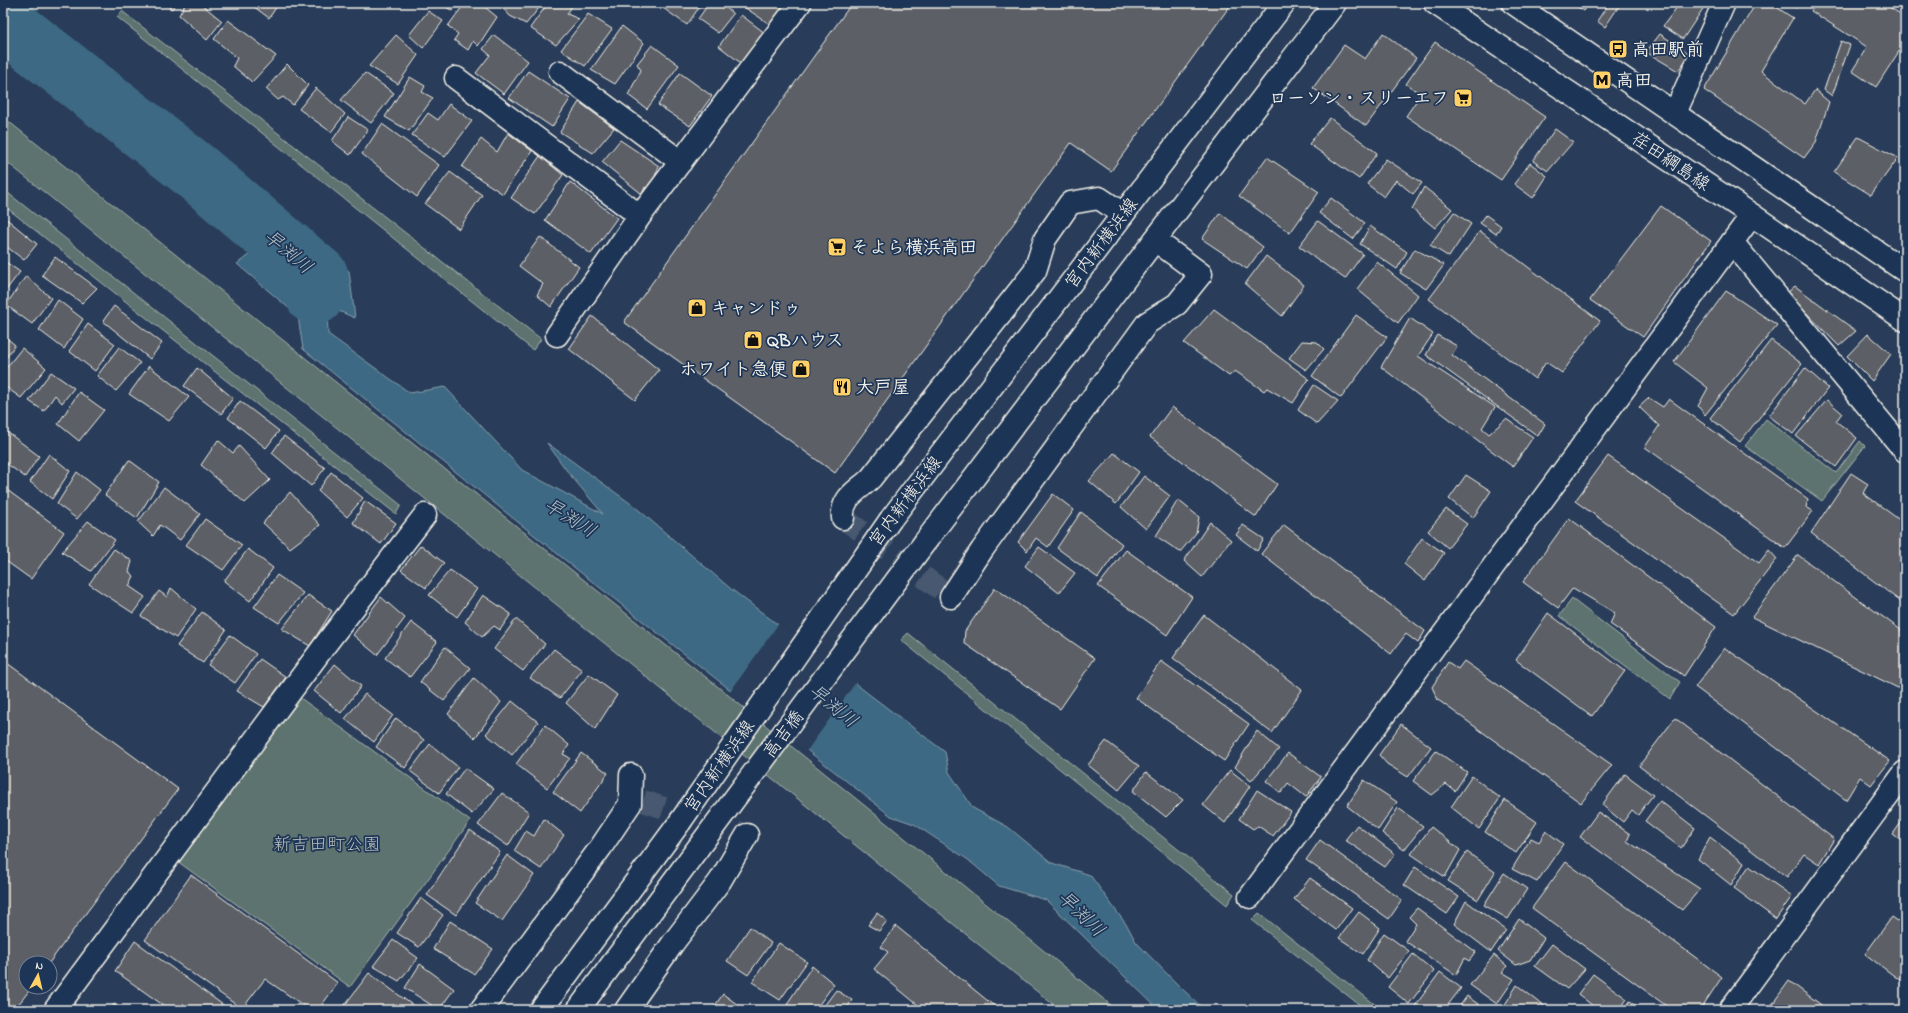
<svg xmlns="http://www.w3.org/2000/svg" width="1908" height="1013" viewBox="0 0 1908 1013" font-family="'Indie Flower','Klee One',sans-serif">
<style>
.green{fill:#5d736f;stroke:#a8b2ac}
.water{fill:#3e6984;stroke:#879fac}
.pier{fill:#293d5a}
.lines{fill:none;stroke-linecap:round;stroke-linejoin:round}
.river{stroke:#3e6984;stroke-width:59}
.building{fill:#5b5f66;stroke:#f4f1e8}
.street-tunnel{stroke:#47586f;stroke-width:22;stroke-dasharray:22 11;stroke-linecap:butt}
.street-casing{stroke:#f4f1e8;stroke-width:25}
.secondary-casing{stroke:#f4f1e8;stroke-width:25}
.street{stroke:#1d3557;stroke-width:22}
.secondary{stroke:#1d3557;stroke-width:22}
.secondary-bridge-casing{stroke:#f4f1e8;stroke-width:25;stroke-linecap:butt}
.secondary-bridge{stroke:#1d3557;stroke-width:22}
.labels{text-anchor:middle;stroke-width:3.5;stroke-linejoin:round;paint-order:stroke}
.poi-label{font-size:18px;font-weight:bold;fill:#f4f1e8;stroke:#1d3557;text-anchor:start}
.street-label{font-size:18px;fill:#f4f1e8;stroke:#1d3557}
.park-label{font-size:18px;fill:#b8bfb8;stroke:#1d3557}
.water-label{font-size:19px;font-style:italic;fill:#b4c1c5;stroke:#1d3557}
</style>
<rect width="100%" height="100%" fill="#293d5a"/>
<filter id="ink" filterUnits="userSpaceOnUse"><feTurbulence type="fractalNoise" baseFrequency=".025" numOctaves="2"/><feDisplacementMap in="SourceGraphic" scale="8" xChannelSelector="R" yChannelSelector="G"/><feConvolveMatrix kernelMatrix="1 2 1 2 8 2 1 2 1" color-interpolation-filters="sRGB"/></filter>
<g filter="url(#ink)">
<!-- green -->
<path class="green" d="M122,11L541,339L533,350L117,17Z
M3,117L712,682L1117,1010H1060L3,159Z
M3,189L401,505L396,514L3,205Z
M1766,419L1836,473L1860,441L1865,446L1822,501L1745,446Z
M1572,599L1680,682L1670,699L1559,616Z
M908,633L1234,894L1227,905L901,640Z
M299,697L470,821L350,987L177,861Z
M1259,913L1382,1010H1366L1252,920Z"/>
<!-- water -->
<path class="water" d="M284,227L349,271L355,318L327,306L328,334L410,393L445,387L522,470L603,514L567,471L547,443L634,506L731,589L945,752L949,772L973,808L1008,827L1052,863L1090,875L1128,927L1136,942L1178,985L1205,1010H1159L1046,900L999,886L967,859L914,824L891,816L580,572L303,349L298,316L237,264Z"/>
<!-- pier -->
<path class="pier" d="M779,623L856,682L806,752L730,692Z"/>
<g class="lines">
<!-- river -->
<path class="river" d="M3,21L194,170L319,276L315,296"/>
</g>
<!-- building -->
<path class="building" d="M164,3H176L172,9Z
M186,3H200L222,21L207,40L179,15Z
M249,3H279L269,18Z
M441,3H458L452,11Z
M465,3H480L497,17L478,46L473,41L468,50L454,40L458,34L448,26Z
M501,3H543L526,24L510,16L500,5Z
M548,3H574L567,14L579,19L556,45L530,28Z
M666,3H702L687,25L663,8Z
M709,3H721L733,14L718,33L698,19Z
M738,3H787L771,25Z
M852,3H1232L1111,171L1071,143L835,473L624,322Z
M1572,3H1589L1584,11Z
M1609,3H1621L1605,27L1597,21Z
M1680,3L1706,4L1683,39L1663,26Z
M1756,3H1770L1793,18L1761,71L1805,104L1815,90L1829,102L1816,142L1804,158L1704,90Z
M1788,3H1800L1796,8Z
M1816,3H1883L1905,17V42L1876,87L1852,71L1867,47L1811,11Z
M428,11L443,21L423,48L409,35Z
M588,14L612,29L585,66L561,50Z
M741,15L765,33L742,64L719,46Z
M228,20L276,56L252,82L233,66L237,58L214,39Z
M622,26L644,43L615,84L591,70Z
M1383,33L1416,58L1366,126L1313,88L1344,45L1365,59Z
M1660,34L1690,54L1678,71L1646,52Z
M396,35L418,55L398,84L369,66Z
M494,35L528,61L504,94L476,73L490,55L483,49Z
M1841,41L1850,45L1832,96L1824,90Z
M1435,42L1545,117L1501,180L1406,116L1421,94L1406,84Z
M652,45L679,65L647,109L628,95L641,70L637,64Z
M287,64L308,85L293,105L283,97L278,100L266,89Z
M528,71L570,99L552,127L509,98Z
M365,73L394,93L371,123L341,100Z
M680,73L712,96L690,126L658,105Z
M410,77L425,86L422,92L433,98L409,131L385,117Z
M316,88L345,114L331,132L299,109Z
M579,102L614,128L593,153L560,132Z
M449,104L472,121L445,157L412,135L428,113L438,120Z
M348,117L368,130L350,155L332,141Z
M1330,118L1377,153L1359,179L1309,144Z
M382,124L439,165L417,197L362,154Z
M1555,129L1573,142L1548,171L1533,161Z
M508,133L532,151L503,194L462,167L481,139L497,152Z
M1858,137L1898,158L1871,195L1834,172Z
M620,140L659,166L655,176L660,179L650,191L645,187L642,194L602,162Z
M540,156L563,175L535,214L511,198Z
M1267,157L1319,192L1290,233L1239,196Z
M1386,159L1422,183L1413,194L1396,180L1384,197L1367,184Z
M1530,163L1547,176L1533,198L1514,184Z
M450,172L482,195L459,229L425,204Z
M570,182L617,218L591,254L545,220Z
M1424,187L1452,209L1435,228L1412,209Z
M1331,198L1365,223L1353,239L1319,213Z
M1661,206L1711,241L1643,337L1590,300Z
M1454,212L1471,224L1449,257L1430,245Z
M1220,213L1263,247L1247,269L1202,239Z
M1486,215L1501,226L1496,234L1480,223Z
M3,216L37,244L24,260L3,244Z
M1318,221L1363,254L1345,279L1299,246Z
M1370,226L1407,252L1397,269L1360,244Z
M1480,231L1600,321L1562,373L1546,362L1535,379L1429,299Z
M540,237L579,267L551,307L537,295L543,284L519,266Z
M1415,249L1444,265L1426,289L1400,273Z
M1266,256L1304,285L1282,316L1245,284Z
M55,257L97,288L82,303L42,275Z
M3,260L20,272L3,294Z
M1377,262L1418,295L1398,323L1357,289Z
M26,276L51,298L32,324L6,305Z
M1795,286L1856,331L1839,346L1787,293Z
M1726,291L1777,325L1705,415L1698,406L1708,388L1674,362Z
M58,300L83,319L64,349L39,330Z
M114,306L162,343L150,359L103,321Z
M1214,309L1309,379L1293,403L1267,388L1264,391L1235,371L1229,376L1184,343Z
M1356,315L1387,337L1341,398L1312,376Z
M592,316L659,370L635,400L569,349Z
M1410,318L1433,334L1418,356L1495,407L1482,428L1489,434L1506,419L1533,437L1513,467L1381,367Z
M88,324L115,344L95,371L69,351Z
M1868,334L1891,354L1872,381L1847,356Z
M3,335L15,345L3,362Z
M1437,335L1457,346L1452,355L1545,424L1538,436L1426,355Z
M1771,340L1802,364L1740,442L1710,418Z
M1302,341L1317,342L1324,349L1306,370L1289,358Z
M119,347L140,363L116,391L97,376Z
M22,348L46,368L21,398L3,385V372Z
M149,366L189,397L169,421L129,394Z
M197,368L233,398L221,414L184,386Z
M1805,368L1828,388L1793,434L1769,416Z
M51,372L74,388L62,403L55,395L44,411L29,401Z
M1314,385L1338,401L1317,424L1298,410Z
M79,392L104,410L79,441L58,424Z
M1649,398L1663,407L1669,399L1808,499L1806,507L1813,511L1785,548L1645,447L1659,426L1639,407Z
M1827,400L1842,413L1836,421L1857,438L1836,467L1796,436Z
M240,401L279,431L266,448L228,418Z
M1172,407L1277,484L1256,517L1150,437Z
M3,429L39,456L25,477L3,461Z
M284,436L325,468L311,486L272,453Z
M218,440L233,453L239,446L270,480L245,503L201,465Z
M1114,453L1139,472L1116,504L1089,481Z
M49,454L70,471L52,499L30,482Z
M1608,456L1759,563L1769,550L1777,559L1734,614L1575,501Z
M129,460L159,482L137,518L105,495Z
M77,472L100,490L77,519L57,504Z
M331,472L363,498L347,517L318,491Z
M1851,473L1868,484L1863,493L1905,524V605L1811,533Z
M1466,475L1491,491L1473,518L1449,499Z
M1144,476L1170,496L1146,529L1121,507Z
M3,487L64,532L31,579L3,559Z
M164,487L200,514L180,540L160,525L153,536L138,522Z
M290,492L320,525L290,548L263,523Z
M1053,494L1074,510L1048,547L1036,538L1027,551L1018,542Z
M1178,500L1199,517L1196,533L1180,552L1156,536Z
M365,501L396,523L381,544L353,523Z
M1446,509L1467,524L1448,548L1428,531Z
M1081,512L1122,544L1098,578L1057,548Z
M1569,518L1716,627L1684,676L1610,624L1615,613L1573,588L1558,608L1523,582Z
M205,519L242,545L223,570L186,545Z
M88,521L115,540L91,571L62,552Z
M1210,522L1231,540L1202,577L1184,561Z
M1243,525L1264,539L1257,551L1236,535Z
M1284,525L1425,631L1418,643L1406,634L1391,654L1261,554Z
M1422,538L1444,553L1425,581L1404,564Z
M421,545L444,563L426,588L401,570Z
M1039,547L1075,573L1059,593L1025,566Z
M114,549L132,561L129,572L134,576L129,586L145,597L133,613L89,584Z
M248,549L273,568L250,601L224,581Z
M1126,550L1192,597L1167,635L1098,586Z
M1798,555L1905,633V680L1900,689L1752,617Z
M450,570L477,589L457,617L429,595Z
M277,575L303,593L279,623L254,607Z
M171,588L196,609L176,638L141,616L159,591L167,597Z
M995,588L1095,658L1060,709L964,643L965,631Z
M308,595L332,611L310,646L282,629Z
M483,595L511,614L500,630L494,626L482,637L465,622Z
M381,597L405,618L377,655L353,635Z
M202,612L226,630L203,663L177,646Z
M1548,613L1625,671L1592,716L1516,660Z
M1204,615L1302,690L1272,733L1173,658Z
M516,619L545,644L523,671L494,649Z
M411,622L437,642L410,677L385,658Z
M230,635L256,654L235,683L208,665Z
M445,647L470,668L444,701L420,682Z
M1725,648L1890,761L1871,785L1860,777L1846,800L1695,687Z
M554,649L582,670L560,698L530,678Z
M260,659L286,677L264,707L237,691Z
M3,660L178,789L49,963H26V987H32L14,1010H3Z
M1161,661L1249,724L1224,761L1136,698Z
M1464,661L1612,765L1581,803L1438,700L1432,687L1448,662L1458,669Z
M335,664L361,686L341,713L314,691Z
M589,674L617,695L595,729L566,703Z
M474,678L501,702L475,738L448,714Z
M365,694L393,715L374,742L345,719Z
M512,701L538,722L512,755L486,734Z
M396,718L424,740L405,768L376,747Z
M1675,718L1834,839L1819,864L1804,854L1787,877L1639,766Z
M1401,724L1431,747L1408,777L1387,764L1379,755Z
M545,725L569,745L563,754L570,758L547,788L516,764Z
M1257,731L1279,749L1251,781L1235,767Z
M1106,741L1139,766L1119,790L1088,765Z
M430,744L458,767L439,793L410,771Z
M1436,751L1467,772L1455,791L1446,784L1432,795L1413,781Z
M581,753L608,773L580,813L553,792Z
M1288,753L1321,777L1306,797L1288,783L1281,793L1266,781Z
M465,768L494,789L472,814L446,794Z
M1230,770L1250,786L1225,823L1203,805Z
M1146,772L1183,800L1166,817L1133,791Z
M1625,774L1653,795L1638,815L1632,810L1623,822L1602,805Z
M1472,776L1500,798L1479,829L1451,807Z
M1364,780L1397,802L1378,830L1347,806Z
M1257,790L1291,812L1273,836L1258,826L1253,829L1239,819Z
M502,793L529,812L508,846L478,825Z
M1505,800L1537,822L1516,853L1485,832Z
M1660,801L1695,828L1681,848L1645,821Z
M1398,808L1423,826L1404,850L1382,833Z
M1598,812L1630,834L1627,841L1700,889L1682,910L1580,837Z
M1905,817V843L1893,834Z
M544,819L564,835L541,869L514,851L526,831L534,836Z
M1357,825L1395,854L1385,867L1345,840Z
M1431,827L1460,850L1445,877L1411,854Z
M470,830L500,852L456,915L427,895Z
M1546,831L1563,844L1537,882L1512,869L1531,838L1539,842Z
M1710,837L1744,863L1731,885L1698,859Z
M1320,840L1402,900L1389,919L1306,860Z
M1467,852L1495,872L1478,900L1448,881Z
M507,855L534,875L502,921L475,903Z
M1566,862L1722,977L1700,1010H1672L1532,908Z
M1749,866L1792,896L1776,919L1734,888Z
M1415,867L1459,897L1447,914L1404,885Z
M1504,873L1527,889L1508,919L1484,905Z
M191,875L338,983L318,1010H310L265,979L242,1009L145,940Z
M1310,878L1352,908L1336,930L1294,899Z
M421,898L443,915L419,947L397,933Z
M1466,901L1506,930L1491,952L1454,924Z
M1417,908L1476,952L1469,961L1465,958L1456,975L1405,941L1416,924L1409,917Z
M1359,912L1380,928L1363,954L1339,938Z
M877,913L887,921L879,931L868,925Z
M1892,917L1905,926V984L1865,954Z
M1519,919L1544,938L1530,960L1516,965L1498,951Z
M450,921L493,949L474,974L433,949Z
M896,926L999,1010H924L874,969L888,952L881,947Z
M750,927L771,943L748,975L727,961Z
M1384,933L1409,951L1388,978L1367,960Z
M393,940L418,958L399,981L373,966Z
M135,941L230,1010H170L115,971Z
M779,943L807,962L780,1000L752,982Z
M1552,944L1585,969L1567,989L1535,966Z
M1413,954L1434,971L1409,1004L1388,987Z
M1494,955L1507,966L1502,972L1514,979L1497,1004L1470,985Z
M420,964L454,989L439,1010L405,988Z
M812,966L834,984L815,1010H795L787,1004Z
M1440,972L1461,988L1444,1010H1412Z
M369,973L415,1007L413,1010H341Z
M1593,974L1627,999L1619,1010H1598L1578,994Z
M1789,981L1828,1010H1768Z
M1517,985L1548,1009V1010H1505L1503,1008Z
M836,990L852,1000L846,1010H821Z
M723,994L745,1010H712Z
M1467,996L1486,1010H1457Z
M1630,1001L1642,1010H1624Z
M114,1004L121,1010H110Z"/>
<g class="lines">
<!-- street-tunnel -->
<path class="street-tunnel" d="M843,518L951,597
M643,801L747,835"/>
<defs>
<path id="street" d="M560,72L681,162
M456,78L640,216
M1675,113L1724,3
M1732,242L1905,451
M557,335L640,216L800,3
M843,518C841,497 858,491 871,478L1035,271L1045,239L1070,203L1099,198L1123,214
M951,597L982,550L1147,323L1177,304L1201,274L1155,240
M1250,897L1752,215
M55,1010L328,641L425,515
M481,1010L601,847L630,804L631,775
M626,1010L673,943L720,881L747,835
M1730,1010L1905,772"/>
<path id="secondary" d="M1435,3L1752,215L1905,320
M1513,3L1905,271
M891,519L1284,3
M925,542L1335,3
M541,1010L680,822
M578,1010L698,848"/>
</defs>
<!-- street casing -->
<use href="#street" class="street-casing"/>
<!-- secondary casing -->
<use href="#secondary" class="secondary-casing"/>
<!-- street -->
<use href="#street" class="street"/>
<!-- secondary -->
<use href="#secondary" class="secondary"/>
<defs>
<path id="secondary-bridge" d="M680,822L891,519
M698,848L925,542"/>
</defs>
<!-- secondary-bridge casing -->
<use href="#secondary-bridge" class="secondary-bridge-casing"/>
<!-- secondary-bridge -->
<use href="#secondary-bridge" class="secondary-bridge"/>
</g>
</g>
<!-- icons -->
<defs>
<symbol id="bus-square" viewBox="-11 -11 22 22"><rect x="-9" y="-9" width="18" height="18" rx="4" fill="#ffd166" stroke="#1d3557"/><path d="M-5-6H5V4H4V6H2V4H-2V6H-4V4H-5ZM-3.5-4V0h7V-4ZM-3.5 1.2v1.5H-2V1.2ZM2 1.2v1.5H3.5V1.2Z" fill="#111"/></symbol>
<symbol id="metro-square" viewBox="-11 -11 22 22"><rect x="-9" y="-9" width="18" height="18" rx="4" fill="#ffd166" stroke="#1d3557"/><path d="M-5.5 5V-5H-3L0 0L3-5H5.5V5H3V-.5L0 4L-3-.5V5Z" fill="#111"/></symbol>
<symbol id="supermarket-square" viewBox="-11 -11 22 22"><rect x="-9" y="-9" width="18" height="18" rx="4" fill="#ffd166" stroke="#1d3557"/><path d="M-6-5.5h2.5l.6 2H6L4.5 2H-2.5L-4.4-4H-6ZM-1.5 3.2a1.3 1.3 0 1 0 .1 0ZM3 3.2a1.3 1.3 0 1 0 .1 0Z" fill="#111"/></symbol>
<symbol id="shop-square" viewBox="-11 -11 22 22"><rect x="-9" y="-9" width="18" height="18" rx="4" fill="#ffd166" stroke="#1d3557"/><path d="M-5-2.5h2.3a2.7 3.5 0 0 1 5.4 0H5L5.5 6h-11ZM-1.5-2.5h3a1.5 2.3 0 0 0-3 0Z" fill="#111"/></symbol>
<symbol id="restaurant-square" viewBox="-11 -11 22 22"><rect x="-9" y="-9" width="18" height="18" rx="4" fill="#ffd166" stroke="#1d3557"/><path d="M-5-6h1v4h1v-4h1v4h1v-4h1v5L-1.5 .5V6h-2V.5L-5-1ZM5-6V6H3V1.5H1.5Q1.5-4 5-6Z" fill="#111"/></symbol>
</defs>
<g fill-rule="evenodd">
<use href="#bus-square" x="1607" y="38" width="22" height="22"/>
<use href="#metro-square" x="1591" y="69" width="22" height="22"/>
<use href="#supermarket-square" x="1452" y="87" width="22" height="22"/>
<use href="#supermarket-square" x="826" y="236" width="22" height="22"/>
<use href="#shop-square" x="686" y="297" width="22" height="22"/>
<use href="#shop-square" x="742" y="329" width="22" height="22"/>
<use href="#shop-square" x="790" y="358" width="22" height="22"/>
<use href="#restaurant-square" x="831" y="376" width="22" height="22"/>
</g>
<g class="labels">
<!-- poi labels -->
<g class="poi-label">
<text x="1632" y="55">高田駅前</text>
<text x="1616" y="86">高田</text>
<text x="1449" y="104" text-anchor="end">ローソン・スリーエフ</text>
<text x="851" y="253">そよら横浜高田</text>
<text x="711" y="314">キャンドゥ</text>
<text x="767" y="346">QBハウス</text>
<text x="787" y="375" text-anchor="end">ホワイト急便</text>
<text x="856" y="393">大戸屋</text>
</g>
<!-- street labels -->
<g class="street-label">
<text transform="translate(1671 161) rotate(34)" y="6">荏田綱島線</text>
<text transform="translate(1101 243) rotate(-53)" y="6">宮内新横浜線</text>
<text transform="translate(905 501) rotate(-53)" y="6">宮内新横浜線</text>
<text transform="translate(783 734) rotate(-53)" y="6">高吉橋</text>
<text transform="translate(719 766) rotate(-55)" y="6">宮内新横浜線</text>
</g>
<!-- park labels -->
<g class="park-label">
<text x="327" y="850">新吉田町公園</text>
</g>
<!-- water labels -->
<g class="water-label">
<text transform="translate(289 251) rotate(40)" y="7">早渕川</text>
<text transform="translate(571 517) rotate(32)" y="7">早渕川</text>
<text transform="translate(834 705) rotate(39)" y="7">早渕川</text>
<text transform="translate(1082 913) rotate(44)" y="7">早渕川</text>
</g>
</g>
<!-- margin -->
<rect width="1908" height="1013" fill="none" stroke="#1d3557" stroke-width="16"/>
<rect x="8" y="8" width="1892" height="997" fill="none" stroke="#f4f1e8" stroke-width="1.5" filter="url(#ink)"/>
<!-- north arrow -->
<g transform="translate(38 975) rotate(8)"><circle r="19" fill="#1d3557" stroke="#738091"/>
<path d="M0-3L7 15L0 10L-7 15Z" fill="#ffd166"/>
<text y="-6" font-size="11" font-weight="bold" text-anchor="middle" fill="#f4f1e8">N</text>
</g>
</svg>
